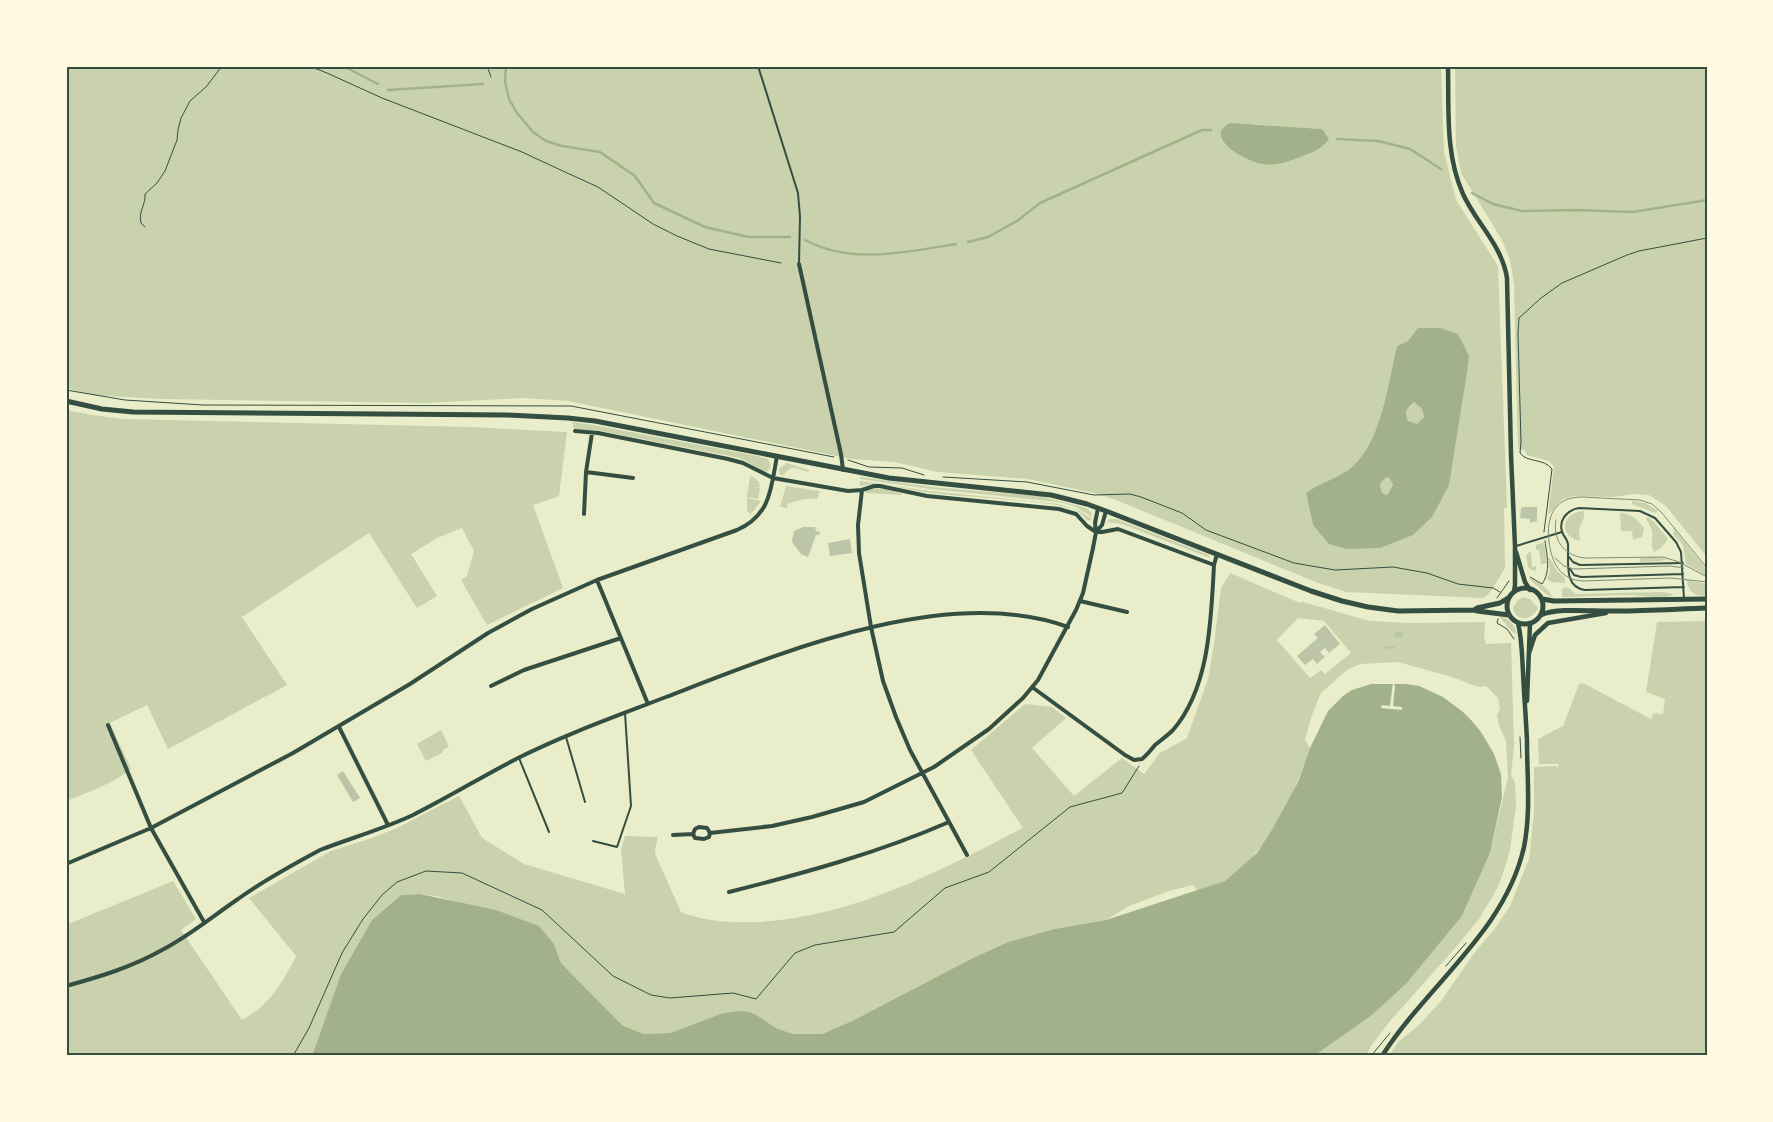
<svg xmlns="http://www.w3.org/2000/svg" width="1773" height="1122" viewBox="0 0 1773 1122" font-family="'Golos Text',sans-serif">
<style>
.green{fill:#cad2ad;fill-rule:evenodd}
.water{fill:#a3b18a;fill-rule:evenodd}
.pier{fill:#e9edc9}
.lines{fill:none;stroke-linecap:round;stroke-linejoin:round}
.stream{stroke:#a3b18a;stroke-width:2.5}
.building{fill:#bcc5a7}
.path{stroke:#344e41;stroke-width:1}
.service{stroke:#344e41;stroke-width:2}
.minor{stroke:#344e41;stroke-width:4}
.tertiary{stroke:#344e41;stroke-width:4.5}
.secondary{stroke:#344e41;stroke-width:5}
.tram{stroke:#7c8e77;stroke-width:1}
.neatline{fill:none;stroke:#344e41;stroke-width:2}
</style>
<rect width="100%" height="100%" fill="#e9edc9"/>
<!-- green -->
<path class="green" d="M66,66H1441L1444,152L1456,200L1498,266L1507,508H1504L1505,568L1492,590L1484,598L1346,592L1318,583L1116,500L1094,493L1028,479L938,472L894,462L851,459L568,401L523,398L424,403L162,399L92,395L66,388ZM1253,124L1322,129L1312,153L1277,164ZM1408,341L1449,485L1313,525L1306,493C1321,485 1340,478 1353,466C1382,440 1388,382 1397,346Z
M1455,66H1707V557L1666,506L1649,495L1634,494L1613,497L1573,496L1562,500L1548,515L1554,467L1549,461L1527,455L1524,450L1518,449L1514,285L1510,260L1502,240L1461,173L1456,146Z
M1414,402L1422,409L1424,417L1417,424L1407,421C1405,412 1407,408 1414,402Z
M66,410L92,415L123,419L472,427L567,432L559,496L533,505L563,588L487,625L461,580L467,576L474,551L462,528L437,538L411,554L437,596L417,608L369,533L242,617L287,685L168,749L147,705L110,723L131,769C112,784 89,792 66,801Z
M572,422L594,425L757,456L768,459L771,466L769,470L766,472L740,458L601,431L574,429Z
M787,463L809,470L808,472C793,467 792,465 782,476L779,473V469Z
M752,476L759,482L760,487H755L760,488L758,499L747,497L750,477Z
M860,477L933,487L1040,496L1086,508L1091,512L1092,517L1074,506L1059,502L931,489L860,479Z
M1387,477L1390,479L1393,485L1388,494L1386,495L1382,493L1380,487L1381,482Z
M860,481L930,491L1058,504L1078,510L1092,519L1088,521L1077,510L1057,505C1016,499 974,498 932,493C909,491 883,480 860,486Z
M786,486L820,491L817,499C807,498 797,500 787,504L788,507L785,508L783,507H780Z
M873,488L887,489L902,494V495L865,493L867,490Z
M747,498L761,501L750,515V513L747,511Z
M1632,501L1645,503L1658,511L1655,513L1632,504Z
M1584,511V517L1579,529L1580,541H1579C1557,534 1563,512 1584,511Z
M1620,513C1632,514 1637,519 1644,528L1642,537L1633,540L1632,531H1621Z
M1648,517L1654,522L1668,539L1661,548L1654,552C1648,539 1658,535 1646,519Z
M1110,519H1116L1209,555L1210,558L1122,524L1107,522Z
M1674,529L1707,570V576L1686,564L1683,545L1673,534Z
M1544,542L1547,563L1541,565L1539,550H1536V545Z
M1531,551L1532,567L1536,566V571L1532,570L1528,567L1526,555Z
M1657,557L1667,559L1661,561L1640,562V558Z
M1548,558H1550L1557,571L1565,578V583L1552,582L1547,579L1550,571Z
M1230,573L1300,603L1303,602L1370,621L1411,623L1485,622L1484,637L1486,644L1511,643L1514,746L1511,775L1515,782L1516,806L1510,850L1502,877L1497,889L1479,919L1456,947L1390,1021L1371,1046L1366,1056H1314L1372,1015L1406,984L1462,916L1490,853L1508,777L1506,741L1500,728L1497,716L1500,709L1498,698L1486,686L1478,687L1452,677L1398,662L1360,664L1347,670L1321,693L1312,715L1305,740L1310,748C1293,797 1270,849 1227,880C1219,885 1207,888 1198,891L1193,885L1169,891L1129,906L1106,920L1054,929L1008,942L971,959L852,1021L822,1034H793L776,1028L758,1016L740,1011L723,1013L670,1033L643,1034L622,1025L561,963L554,944L464,904L436,896L420,894L401,895L372,920L341,974L312,1056H66V925L173,881L196,919L181,930L242,1020C269,1006 283,982 296,956L249,898L331,851L369,839L397,828L459,796L482,838L524,864L625,894L621,850L625,836L658,837L655,850L656,856L681,912C706,922 733,923 760,922C855,916 940,871 1023,828L971,750L1025,704L1052,707L1066,718L1032,748L1074,796L1122,758L1144,774L1160,753L1187,738L1208,679L1214,644L1221,588ZM1298,618L1324,621L1351,653L1325,674L1321,670L1310,678L1277,640Z
M1528,578C1537,581 1550,589 1552,597L1546,594Z
M1687,580L1707,584V596C1695,596 1688,592 1687,580Z
M1567,587L1576,594L1662,592L1674,594C1663,601 1645,596 1632,595C1609,595 1585,597 1562,597V589Z
M1524,597L1530,599L1538,608C1533,620 1516,623 1513,608L1518,600Z
M1499,616C1508,618 1515,624 1517,634L1512,632Z
M1707,621V1056H1389L1398,1042L1418,1026L1441,1001L1475,952L1496,927L1510,906L1529,859L1534,813V767L1557,766L1558,771V764H1539L1538,739L1563,726L1579,684L1583,683L1651,719L1654,713L1663,714L1665,699L1646,692L1657,622Z
M441,730L449,747L444,749L442,753L426,761L417,744Z"/>
<!-- water -->
<path class="water" d="M1230,123L1322,129L1329,139C1322,149 1312,153 1300,157C1288,162 1276,166 1262,164C1248,162 1201,138 1230,123Z
M1418,328H1440L1458,334L1469,356L1467,372L1449,485L1432,517L1413,535L1380,548L1347,549L1329,544L1313,525L1306,493C1321,482 1340,478 1353,466C1382,440 1388,382 1397,346L1408,341ZM1414,402L1422,409L1424,417L1417,424L1408,421C1404,412 1407,408 1414,402ZM1387,477L1390,479L1393,485L1388,494L1386,495L1382,493L1380,486L1381,482Z
M1371,684H1406L1419,686L1443,697L1463,712L1472,721L1481,732L1494,754L1501,774L1502,797L1490,853L1462,916L1406,984L1372,1015L1314,1056H312L341,974L372,920L401,895L420,894L496,910L539,926L554,944L561,963L622,1025L643,1034L670,1033L723,1013L740,1011L749,1012L758,1016L776,1028L793,1034H822L852,1021L971,959L1008,942L1054,929L1106,920L1225,881L1257,853L1273,828L1298,782L1310,748L1328,711L1343,696L1352,690Z"/>
<!-- pier -->
<path class="pier" d="M1393,682L1395,686L1393,706L1402,707V710L1381,708L1382,705L1390,706Z"/>
<g class="lines">
<!-- stream -->
<path class="stream" d="M343,66L378,84
M506,66L505,82L509,99L517,113L533,132L546,141L562,146L600,152L635,176L654,203L705,227L748,237H790
M388,90L483,84
M1337,139L1378,141L1410,149L1441,169
M1472,193L1493,204L1522,211L1576,210L1633,212L1707,200
M805,240C852,265 906,252 956,244
M968,242L988,237L1017,221L1040,203L1202,130H1211"/>
</g>
<!-- building -->
<path class="building" d="M1524,507H1537V521L1530,523V519L1520,518L1521,508Z
M803,527H815L816,531L820,532L819,535H816L808,557L801,554L792,542L794,531Z
M850,539L852,553L830,556L828,543Z
M1325,625L1340,644L1329,653L1325,648L1320,652L1325,657L1317,664L1313,659L1305,665L1297,656L1318,638L1314,634Z
M1395,631L1403,632V638L1395,637Z
M1385,646H1395V648L1385,649Z
M343,771L360,798L353,802L337,775Z"/>
<g class="lines">
<!-- path -->
<path class="path" d="M309,66L327,73L382,98L522,152L565,172L598,187L653,224L677,236L709,249L781,263
M487,66L491,77
M1692,66L1707,67
M145,227L141,223C138,211 146,205 145,194L157,183L165,171L177,140L178,130L181,118L190,101L206,87L222,66
M66,390L125,400L203,405L571,406L834,457
M848,460L869,467L902,468L924,475
M943,477L1027,482L1094,495L1130,494L1141,497L1182,513L1206,530L1294,563L1335,570L1393,567L1427,573L1458,584L1493,588L1500,592
M1544,532L1552,469C1544,458 1527,463 1520,453L1521,442L1518,333L1519,318L1541,298L1562,283L1627,255L1639,251L1707,238
M1530,577L1542,584C1551,571 1547,556 1545,541
M1497,598L1509,581
M1498,619L1497,623L1507,629L1514,639
M1520,737L1521,758
M1446,966L1466,943
M293,1056L309,1028L342,953L363,919L382,895L397,882L426,871L462,873L542,910L613,976L651,995L670,998L733,993L756,999L795,953L815,945L894,932L945,888L989,872L1070,807L1122,793L1139,766
M1371,1056L1390,1033"/>
<!-- service -->
<path class="service" d="M758,66L798,193L800,217L799,263
M1516,546L1562,532
M1569,557L1573,562L1580,565L1683,563
M1570,569L1574,575L1581,577L1683,574
M1684,587L1585,590C1563,587 1569,561 1568,544C1567,539 1565,538 1563,534C1557,521 1567,510 1579,508L1640,511L1655,518L1676,542L1681,552L1684,599
M566,737L585,802
M519,758L549,832
M593,841L617,847L631,806L625,713"/>
<!-- minor -->
<path class="minor" d="M799,264L841,454L843,470
M575,431L598,433L728,459L743,463L773,478L848,491L862,490L874,486H880L927,496L1059,509L1076,514L1087,526L1096,532H1102L1118,529L1214,565
M586,472L633,478
M862,490L858,525L859,553L871,627L883,681L896,717L910,750L967,855
M584,514L586,472L592,433
M1096,532L1102,525L1106,511
M597,580L648,704
M1080,601L1127,612
M491,686L524,670L621,638
M1032,687L1125,755L1134,760L1142,759C1147,755 1151,750 1155,745C1161,740 1167,736 1173,730C1210,687 1211,619 1214,565L1217,554
M108,725L151,828L204,922
M339,727L388,825
M710,833L772,826L812,817L864,802L934,767L989,729L1023,698L1038,680L1076,610L1083,593L1093,548L1096,532L1095,523L1098,508
M673,835L693,834L695,829L699,827L707,828L710,833L709,837L704,839L695,838L693,834
M66,864L151,828L293,753L410,684L488,633L532,609L597,580L737,530C771,515 771,488 777,456
M729,892C804,873 878,853 949,822
M66,986C99,977 132,967 162,950C189,936 213,916 238,899C263,881 292,865 320,850C351,838 383,829 413,815C449,797 483,776 518,758C566,734 617,716 666,697C780,653 947,583 1068,627"/>
<!-- tertiary -->
<path class="tertiary" d="M1448,66C1449,109 1445,154 1463,194C1476,223 1502,245 1507,278L1511,455L1515,546V585L1514,592
M1516,552L1525,582L1530,590
M1529,653L1535,635L1548,623L1606,613
M1527,701L1530,623
M1382,1056C1427,985 1505,932 1524,847C1531,812 1527,776 1527,741C1526,718 1524,695 1523,672C1522,656 1522,639 1518,623"/>
<!-- secondary -->
<path class="secondary" d="M66,401L102,409L133,412L507,415L568,418L595,421L889,478L1051,495L1087,504L1106,511L1311,591L1342,601L1368,607L1398,611L1474,610L1477,611L1509,615
M1507 606a18 18 0 1 1 36 0a18 18 0 1 1-36 0Z
M1542,599L1554,601L1707,599
M1474,610L1477,608L1500,603L1508,598
M1541,615C1557,607 1598,612 1618,611C1647,611 1677,609 1707,608"/>
<!-- tram -->
<path class="tram" d="M1556,520C1552,541 1566,557 1586,558L1663,557L1679,562L1707,577
M1555,558L1564,566L1574,569L1670,566L1684,568
M1707,568L1662,513L1652,504L1640,500L1582,497C1554,497 1546,517 1549,542C1552,563 1560,580 1583,581L1671,578L1707,582"/>
</g>
<!-- border -->
<rect width="1773" height="1122" fill="none" stroke="#fefae0" stroke-width="135"/>
<rect x="68" y="68" width="1638" height="986" class="neatline"/>
</svg>
